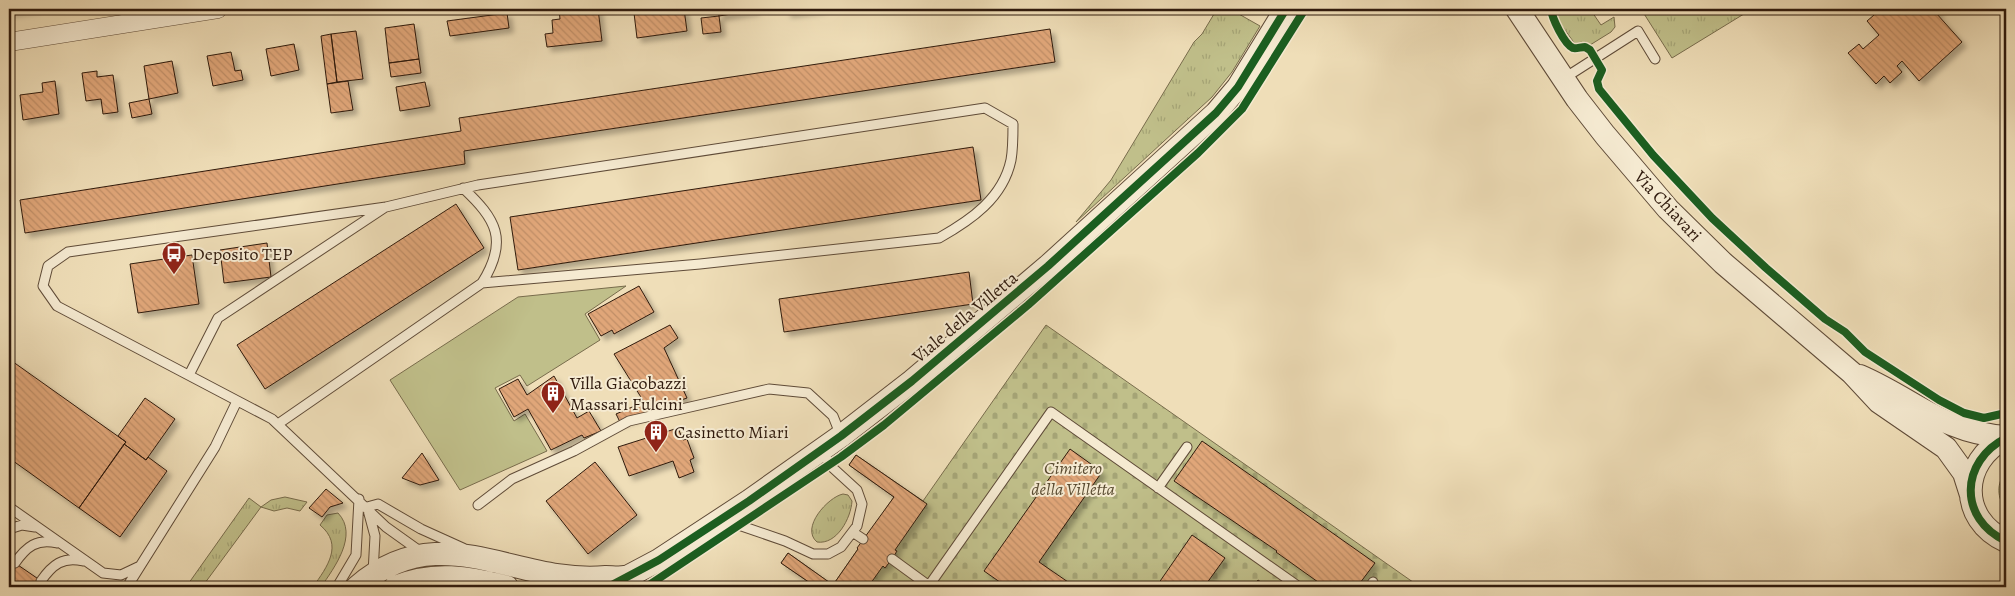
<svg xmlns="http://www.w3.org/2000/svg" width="2015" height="596" viewBox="0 0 2015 596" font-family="Alegreya,serif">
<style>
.grass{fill:url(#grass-tufts);stroke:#786c4c}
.cemetery{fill:url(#cemetery-stones);stroke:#786c4c}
.park{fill:#c0bf8a;stroke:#786c4c}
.building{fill:url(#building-back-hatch);stroke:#2f1a0d;filter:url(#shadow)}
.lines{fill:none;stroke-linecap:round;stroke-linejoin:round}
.service-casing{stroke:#5f4b38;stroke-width:11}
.minor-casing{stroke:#5f4b38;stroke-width:19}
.tertiary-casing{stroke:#5f4b38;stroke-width:24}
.service{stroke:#f5ead1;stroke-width:9}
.minor{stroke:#f5ead1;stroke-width:18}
.tertiary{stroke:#f5ead1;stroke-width:22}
.cycleway-casing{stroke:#f5ead1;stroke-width:11}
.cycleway{stroke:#1b5e20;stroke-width:8}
.labels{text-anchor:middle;stroke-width:4;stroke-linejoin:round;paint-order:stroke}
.street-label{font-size:18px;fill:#2f1a0d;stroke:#f5ead1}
.poi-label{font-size:18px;fill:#2f1a0d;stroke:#f5ead1;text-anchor:start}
.park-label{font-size:18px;font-style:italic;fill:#5a4c32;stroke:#f5ead1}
</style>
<defs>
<pattern id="grass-tufts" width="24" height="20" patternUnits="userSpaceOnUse" patternTransform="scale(1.25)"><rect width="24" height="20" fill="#c0bf8a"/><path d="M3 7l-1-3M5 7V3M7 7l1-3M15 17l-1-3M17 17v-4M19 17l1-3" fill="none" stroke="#a5a476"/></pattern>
<pattern id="cemetery-stones" width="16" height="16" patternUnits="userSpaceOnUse" patternTransform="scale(1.25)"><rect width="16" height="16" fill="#c0bf8a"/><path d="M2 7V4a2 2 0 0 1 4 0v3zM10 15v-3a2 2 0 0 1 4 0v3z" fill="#a5a476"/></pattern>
<pattern id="building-back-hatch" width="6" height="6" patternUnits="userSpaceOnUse" patternTransform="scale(1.25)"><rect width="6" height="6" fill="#e0a679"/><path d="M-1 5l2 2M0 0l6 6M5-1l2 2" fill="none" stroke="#c08e67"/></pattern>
<filter id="shadow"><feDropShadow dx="4.5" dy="4.5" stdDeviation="2.5" flood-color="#0004"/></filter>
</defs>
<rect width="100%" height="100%" fill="#efdeb8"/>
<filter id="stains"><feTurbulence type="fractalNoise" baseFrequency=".004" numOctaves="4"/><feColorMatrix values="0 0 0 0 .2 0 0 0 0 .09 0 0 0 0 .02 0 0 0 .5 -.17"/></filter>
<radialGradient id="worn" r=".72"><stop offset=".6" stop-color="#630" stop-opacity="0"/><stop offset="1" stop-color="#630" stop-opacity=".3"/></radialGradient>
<!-- grass -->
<path class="grass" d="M1217,9H1230L1260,26L1232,72L1212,97L1076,222L1111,180L1194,42L1202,34Z
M1555,9H1590L1601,25L1614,17L1615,27L1611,32L1590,45L1586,42L1575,44L1557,19Z
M1641,9H1752L1672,58Z
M2006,472V510C1997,498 1996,483 2006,472Z
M843,494L848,495L852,501C851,518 837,545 817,542C800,528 828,497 843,494Z
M285,497L307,502L300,511L287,508L274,511L261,507L202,587H186L249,498L261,507L271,500Z
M338,513C359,535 334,568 321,587H313C327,567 344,545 320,525L327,515Z"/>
<!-- cemetery -->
<path class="cemetery" d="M1046,325L1420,587H816L781,563L788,553L833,585L894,497L849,465L856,455L923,501Z"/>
<!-- park -->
<path class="park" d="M626,286L585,314L600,340L527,386L520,375L495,388L514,421L525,414L547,451L460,490L390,380L518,297Z"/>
<!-- building -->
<path class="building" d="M9,9H35L9,12Z
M559,9H598L602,41L547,47L545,34L553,33L552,20L560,19Z
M648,9H684L687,31L637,38L634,13L648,11Z
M718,9H756V10L719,16Z
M786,9H820L787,13Z
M1881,9H1941L1936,13L1962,42L1919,81L1902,61L1897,66L1902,72L1890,83L1884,76L1876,84L1848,53L1859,44L1863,49L1879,35L1867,21Z
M507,13L509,28L450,36L447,21Z
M719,16L721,32L703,34L701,18Z
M414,24L419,59L389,63L385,28Z
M1050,29L1055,62L464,151L465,164L25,233L20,200L461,131L459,118Z
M356,31L363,79L337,82L331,34Z
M331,34L337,82L327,84L321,36Z
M294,44L299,70L271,76L266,49Z
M231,52L235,71L241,70L243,80L213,86L207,56Z
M419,59L421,73L391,77L389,63Z
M172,61L178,93L149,99L144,66Z
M97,71V77L113,75L118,112L103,114L101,99L86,101L82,73Z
M55,81L59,114L23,120L20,95L43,92L42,83Z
M348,81L353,110L331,113L327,84Z
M425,82L430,106L400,111L396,87Z
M149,99L152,114L132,118L129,103Z
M973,147L981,200L518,270L510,217Z
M456,204L484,248L265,389L237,345Z
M267,243L271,277L224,283L220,250Z
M192,255L199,304L138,313L130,264Z
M969,272L973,304L784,332L779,299Z
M639,286L654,312L614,334L612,330L601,336L588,314Z
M670,325L678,338L664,348L687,398L620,422L616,414L644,402L614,354Z
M9,359L126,442L79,508L9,458Z
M554,376L577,418L589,411L601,431L584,438L582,435L551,450L528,409L514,417L499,389L518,379L527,395Z
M145,398L175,419L146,460L124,444L126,442L118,436Z
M678,428L683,440L687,439L694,458L690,460L694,472L679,478L673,461L629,476L618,447Z
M1202,441L1375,563L1357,587H1325L1276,552L1277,551L1174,481Z
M124,444L146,460L148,457L167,471L120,537L79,508Z
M1070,449L1102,472L1039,562L1068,582L1065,587H1007L984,571Z
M422,453L439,480L420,485L402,478Z
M856,455L927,504L895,550L897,551L892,559L885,568L883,566L868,587H816L781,563L788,553L833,585L858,549L857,548L894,497L849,465Z
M595,462L637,515L588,554L546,501Z
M326,489L343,503L330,507L322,517L309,508Z
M1192,535L1225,558L1204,587H1156Z
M9,558L15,563L50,587H9Z
M1258,580L1268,587H1253Z"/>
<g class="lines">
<defs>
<path id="service" d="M1563,79L1638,31L1655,59
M463,188C496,219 509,240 482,283
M189,375L218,318L384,208
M278,424L482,283L700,264L939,238C971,220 1003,198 1011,160C1013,149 1013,136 1013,124L985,108L478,185L386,207L68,252L48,266L43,286L57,306L272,419L386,527L421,552
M1158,488L1187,447
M478,505L512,479L574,451L629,421L769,389L808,393L833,416L841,436
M9,507L103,573L121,575L140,566
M367,507L378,504L421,529L463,548
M368,510L375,536L373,573
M724,520L785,541L813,554H828L841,547L857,526L862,504L857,490L834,469L821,451
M9,529L22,525L35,527
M854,533L863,539
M892,559L929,586
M15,563C26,547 37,538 57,543
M41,581C52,565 63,556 83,561
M127,587L215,447L237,401
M337,587L356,555L359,499
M928,587L1051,412L1299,587
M1370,587L1373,582"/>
<path id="minor" d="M9,42L218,9"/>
<path id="tertiary" d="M1517,9L1577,99L1605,135L1668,209L1723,263L1852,373L1879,402L1946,448L1964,473L1971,495
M1860,376C1915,400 1942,432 2006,437
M2006,438C1960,461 1958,519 2006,541
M357,587C442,514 515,586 606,577C612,577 618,578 625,577
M395,587C433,571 469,577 507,587
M608,587L659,560L749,501L841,436L912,381L1048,266L1216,113L1238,87L1286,9"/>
</defs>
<!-- service casing -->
<use href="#service" class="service-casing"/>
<!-- minor casing -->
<use href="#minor" class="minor-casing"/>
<!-- tertiary casing -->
<use href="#tertiary" class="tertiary-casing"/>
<!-- service -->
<use href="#service" class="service"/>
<!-- minor -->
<use href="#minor" class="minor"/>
<!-- tertiary -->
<use href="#tertiary" class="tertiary"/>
<defs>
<path id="cycleway" d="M1551,9C1552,18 1564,44 1573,48C1576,49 1581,47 1585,47L1590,50L1602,70L1597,81L1599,89L1653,155L1712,218L1766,268L1825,319L1845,332L1865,352L1939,400L1964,413L1984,418L2006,413
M2006,438C1960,461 1958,519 2006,541
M608,587L659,560L749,501L841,436L912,381L1048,266L1216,113L1238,87L1286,9
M646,587L841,457L884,425L1028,305L1198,153L1242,109L1305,9"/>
</defs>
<!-- cycleway casing -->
<use href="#cycleway" class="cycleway-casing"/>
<!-- cycleway -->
<use href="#cycleway" class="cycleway"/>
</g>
<!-- icons -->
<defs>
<symbol id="bus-pin" viewBox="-11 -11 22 30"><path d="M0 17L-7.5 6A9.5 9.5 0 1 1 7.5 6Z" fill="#8f2418" stroke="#f5ead1"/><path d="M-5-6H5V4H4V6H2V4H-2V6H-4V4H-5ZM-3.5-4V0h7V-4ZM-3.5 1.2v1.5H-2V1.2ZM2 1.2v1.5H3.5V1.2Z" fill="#fff"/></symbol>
<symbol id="building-pin" viewBox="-11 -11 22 30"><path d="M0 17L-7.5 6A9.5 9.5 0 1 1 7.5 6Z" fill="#8f2418" stroke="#f5ead1"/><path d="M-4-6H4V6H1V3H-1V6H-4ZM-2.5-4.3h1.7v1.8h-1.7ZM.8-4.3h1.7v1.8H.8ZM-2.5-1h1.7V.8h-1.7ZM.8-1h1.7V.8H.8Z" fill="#fff"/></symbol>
</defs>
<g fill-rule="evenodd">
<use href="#bus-pin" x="160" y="240" width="28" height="38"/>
<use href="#building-pin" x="539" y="379" width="28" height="38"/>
<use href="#building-pin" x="642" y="418" width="28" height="38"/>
</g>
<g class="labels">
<!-- street labels -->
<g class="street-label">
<text transform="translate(1668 206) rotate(47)" y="6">Via Chiavari</text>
<text transform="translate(965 317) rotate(-40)" y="6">Viale della Villetta</text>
</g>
<!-- poi labels -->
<g class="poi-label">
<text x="192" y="260">Deposito TEP</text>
<text x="570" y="389">Villa Giacobazzi<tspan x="570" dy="21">Massari Fulcini</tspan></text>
<text x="674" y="438">Casinetto Miari</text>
</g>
<!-- park labels -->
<g class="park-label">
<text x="1073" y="474">Cimitero<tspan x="1073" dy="21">della Villetta</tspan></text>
</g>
</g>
<!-- margin -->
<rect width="2015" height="596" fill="none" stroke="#efdeb8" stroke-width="30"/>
<rect x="10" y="10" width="1995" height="576" fill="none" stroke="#2f1a0d" stroke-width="2.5"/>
<rect x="15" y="15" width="1985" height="566" fill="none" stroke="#2f1a0d"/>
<rect width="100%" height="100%" filter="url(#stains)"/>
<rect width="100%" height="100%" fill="url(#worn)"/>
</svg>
